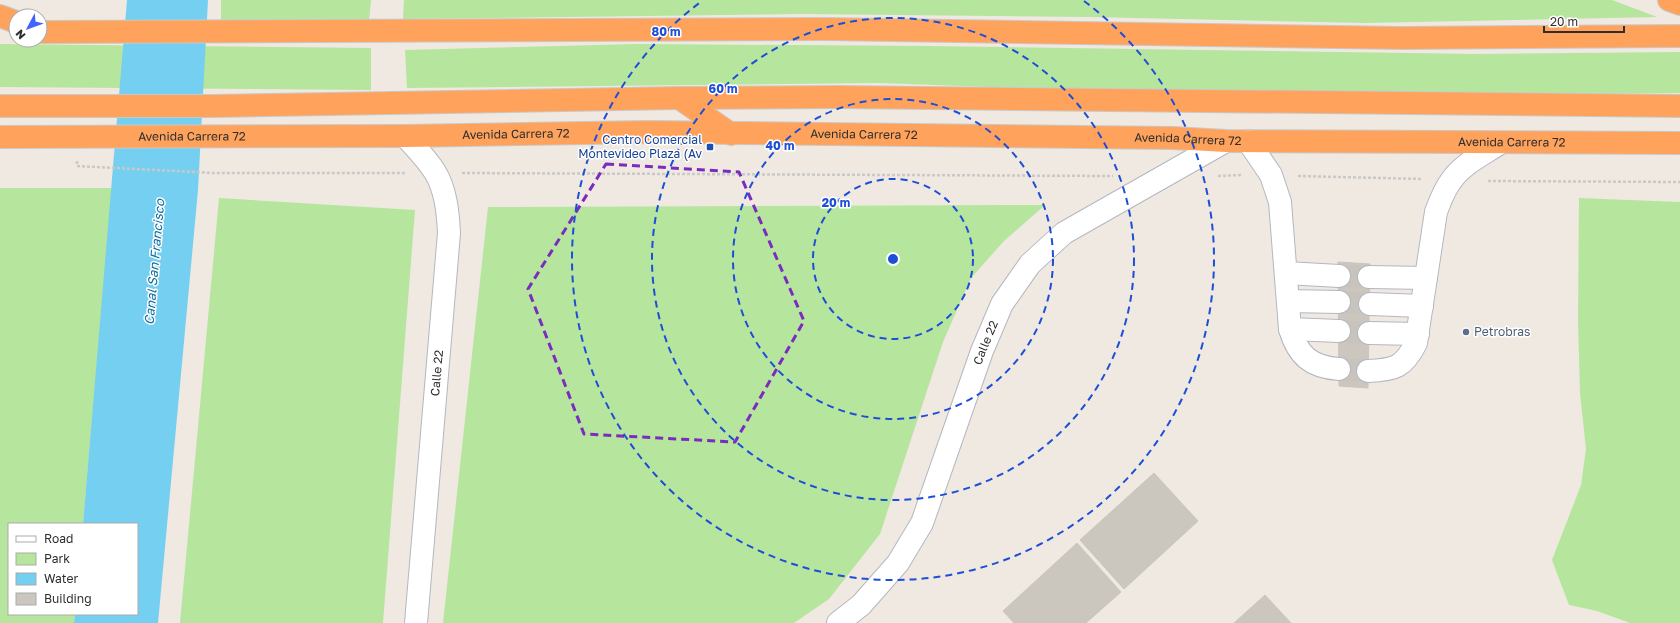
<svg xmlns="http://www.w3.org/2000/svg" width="1680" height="623" viewBox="0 0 1680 623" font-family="'Golos Text',sans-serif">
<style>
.green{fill:#b6e59e}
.water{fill:#75cff0}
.building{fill:#cbc7bf;stroke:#cbc5ba}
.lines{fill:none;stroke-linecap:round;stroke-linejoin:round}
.minor-tunnel{stroke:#c8c4bd;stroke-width:22;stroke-dasharray:22 11;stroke-linecap:butt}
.minor-casing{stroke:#b4b7c1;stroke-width:24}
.highway-casing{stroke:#c9c9c9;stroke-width:24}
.path{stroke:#c9c9c9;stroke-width:2.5;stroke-dasharray:3 2;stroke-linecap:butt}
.minor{stroke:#fff;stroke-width:22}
.highway{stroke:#ffa35c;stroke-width:22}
.marked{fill:none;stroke:#7b2cbf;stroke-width:3;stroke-dasharray:8 5;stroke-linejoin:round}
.ring{fill:none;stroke:#1d4ed8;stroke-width:2;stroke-dasharray:7 5}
.transit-dot{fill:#1a4fb4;stroke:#fff;stroke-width:1.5}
.service-dot{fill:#5c6f8a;stroke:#fff;stroke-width:1.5}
.labels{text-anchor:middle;stroke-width:3;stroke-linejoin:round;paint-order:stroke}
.street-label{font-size:12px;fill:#2e2e2e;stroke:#fff}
.transit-label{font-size:12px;fill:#164399;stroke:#fff;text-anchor:end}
.service-label{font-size:12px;fill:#4e5e75;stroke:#fff;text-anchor:start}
.water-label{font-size:13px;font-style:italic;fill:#0d6fa3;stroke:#fff}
.centre{fill:#1d4ed8;stroke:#fff;stroke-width:2}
.ring-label{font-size:12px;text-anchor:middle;font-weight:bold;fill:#1d4ed8;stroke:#fff;stroke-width:3;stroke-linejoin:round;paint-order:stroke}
</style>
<rect width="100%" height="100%" fill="#efe9e1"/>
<!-- green -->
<path class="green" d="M221,0H371L369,21L221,23Z
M404,0H1612L1657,17L1366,23L1089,17L802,14L403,19Z
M0,44L371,48V90L0,87Z
M637,44L925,46L1477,54L1680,52V93L1270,97L879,83L407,88L405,50Z
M0,188H112L83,524H9V614H75L74,623H0Z
M219,198L415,210L383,623H180Z
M1579,198L1680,202V623H1630L1597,611L1569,605L1552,560L1581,485L1586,449L1580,393L1578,321Z
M1045,205L1004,241L971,278L943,342L880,534L829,599L794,623H443L488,207Z"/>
<!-- water -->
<path class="water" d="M127,0H208L198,190L158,623H74L75,614H137V524H83Z"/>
<!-- building -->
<path class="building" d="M1338,262L1370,264L1368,388L1339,386Z
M1154,473L1198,521L1124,589L1080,540Z
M1077,543L1121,592L1086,623H1014L1003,611Z
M1265,595L1291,623H1234Z"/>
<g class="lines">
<!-- minor-tunnel -->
<path class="minor-tunnel" d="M1339,276L1369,277
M1339,302L1370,304
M1339,331L1369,333
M1339,369L1368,371"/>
<defs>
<g id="minor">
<path d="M405,136C416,148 427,159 435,172C446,190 448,213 449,233L416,623"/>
<path d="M1248,141L1271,175L1280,202L1290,329C1298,356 1311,367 1339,369"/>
<path d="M1286,273L1339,276"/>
<path d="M1369,277L1426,278"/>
<path d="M1288,301L1339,302"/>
<path d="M1370,304L1422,306"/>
<path d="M1290,329L1339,331"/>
<path d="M1369,333L1418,334"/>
<path d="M1368,371C1395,370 1404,367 1416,343L1436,212C1440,201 1444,190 1451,181C1462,164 1484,154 1500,143"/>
<path id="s1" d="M838,623L861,605L898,563L922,523L982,351L1002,304L1030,264L1064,233L1226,141"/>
</g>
<g id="highway">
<path d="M1669,0L1680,4"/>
<path d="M0,16L16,22"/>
<path d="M40,32L826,29L1402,38L1680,36"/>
<path d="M679,98L731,134"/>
<path d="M0,106H214L679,98L840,97L1680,106"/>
<path id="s2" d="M0,137L405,136L647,132L1173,138L1226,141L1680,143"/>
</g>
</defs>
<!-- minor casing -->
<use href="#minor" class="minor-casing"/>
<!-- highway casing -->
<use href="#highway" class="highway-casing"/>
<!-- path -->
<path class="path" d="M77,161V166L214,173H405
M462,173L1113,176
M1218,176L1241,175
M1298,176L1423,179
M1488,181L1680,182"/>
<!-- minor -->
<use href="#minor" class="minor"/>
<!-- highway -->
<use href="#highway" class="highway"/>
</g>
<!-- marked area -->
<path class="marked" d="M606,164L739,172L804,321L735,442L584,434L528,289Z"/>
<!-- distance rings -->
<g class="ring">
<circle cx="893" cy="259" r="80"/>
<circle cx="893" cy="259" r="160"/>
<circle cx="893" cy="259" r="241"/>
<path d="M1084 1A321 321 0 1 1 702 1"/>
</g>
<!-- markers -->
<rect class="transit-dot" x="706" y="143" width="8" height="8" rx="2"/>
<circle class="service-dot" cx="1466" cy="332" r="4"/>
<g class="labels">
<!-- street labels -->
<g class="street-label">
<text dy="4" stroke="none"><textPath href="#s2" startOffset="516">Avenida Carrera 72</textPath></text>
<text dy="4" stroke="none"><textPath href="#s2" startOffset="864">Avenida Carrera 72</textPath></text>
<text dy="4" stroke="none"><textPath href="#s2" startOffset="192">Avenida Carrera 72</textPath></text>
<text dy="4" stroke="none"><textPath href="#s2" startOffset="1188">Avenida Carrera 72</textPath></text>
<text dy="4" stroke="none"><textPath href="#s2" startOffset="1512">Avenida Carrera 72</textPath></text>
<text dy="4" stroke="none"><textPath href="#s1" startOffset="323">Calle 22</textPath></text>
<text transform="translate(437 373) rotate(-85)" y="4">Calle 22</text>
</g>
<!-- transit labels -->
<g class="transit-label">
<text x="702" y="144">Centro Comercial<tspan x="702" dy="14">Montevideo Plaza (Av</tspan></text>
</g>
<!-- service labels -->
<g class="service-label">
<text x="1474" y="336">Petrobras</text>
</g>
<!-- water labels -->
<g class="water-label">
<text transform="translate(154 262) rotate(-85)" y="5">Canal San Francisco</text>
</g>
</g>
<circle cx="893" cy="259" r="6" class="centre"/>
<g class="ring-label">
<text x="666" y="36">80 m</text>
<text x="723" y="93">60 m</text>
<text x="780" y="150">40 m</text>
<text x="836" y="207">20 m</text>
</g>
<!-- legend -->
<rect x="8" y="523" width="130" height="92" fill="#ffffff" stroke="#ababab"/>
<rect x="16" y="536" width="20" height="6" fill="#ffffff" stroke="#ababab"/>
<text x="44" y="543" font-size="12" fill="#2e2e2e">Road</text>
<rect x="16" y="553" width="20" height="12" fill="#b6e59e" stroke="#ababab"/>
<text x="44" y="563" font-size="12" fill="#2e2e2e">Park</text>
<rect x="16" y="573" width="20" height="12" fill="#75cff0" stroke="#ababab"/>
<text x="44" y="583" font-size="12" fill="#2e2e2e">Water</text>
<rect x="16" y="593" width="20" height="12" fill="#cbc7bf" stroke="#ababab"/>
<text x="44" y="603" font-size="12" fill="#2e2e2e">Building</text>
<!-- north arrow -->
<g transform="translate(28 28) rotate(229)"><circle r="19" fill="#ffffff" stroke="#ababab"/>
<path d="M0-3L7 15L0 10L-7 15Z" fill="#4264fb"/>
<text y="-6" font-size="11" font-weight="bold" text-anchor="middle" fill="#2e2e2e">N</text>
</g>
<!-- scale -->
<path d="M1544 26v6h80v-6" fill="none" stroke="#2e2e2e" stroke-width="2"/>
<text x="1550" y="26" font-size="12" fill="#2e2e2e" stroke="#ffffff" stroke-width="3" paint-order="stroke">20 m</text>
</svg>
